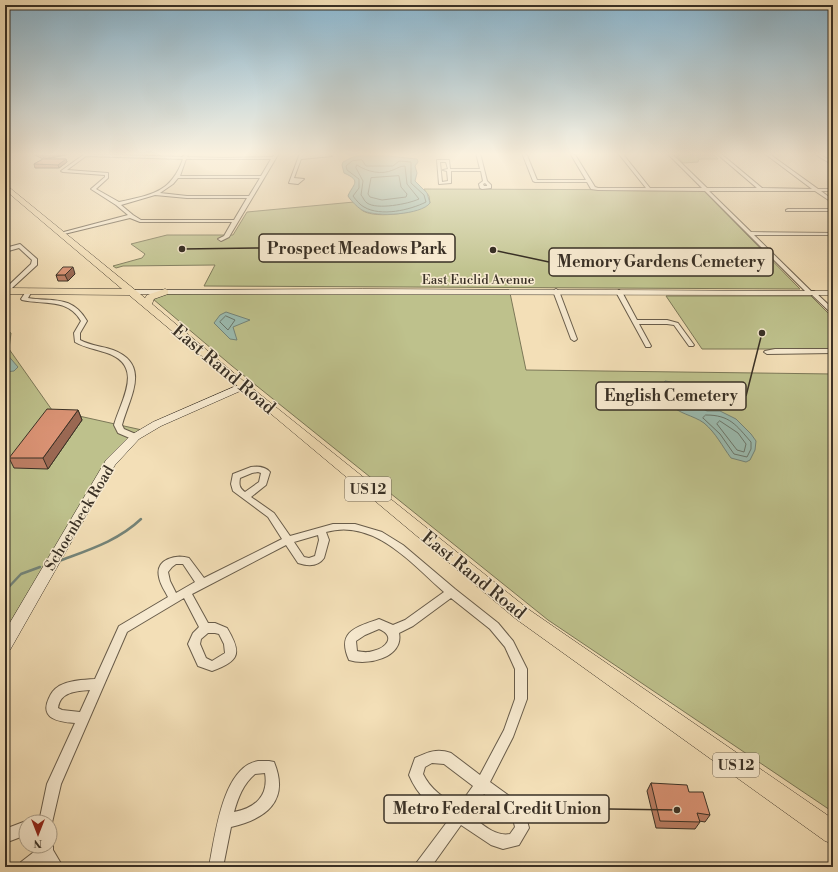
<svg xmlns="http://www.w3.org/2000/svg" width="838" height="872" viewBox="0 0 838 872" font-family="'Libre Bodoni',serif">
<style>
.green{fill:#bec18c;stroke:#7c7858}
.water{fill:#9bbcb1;stroke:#748479}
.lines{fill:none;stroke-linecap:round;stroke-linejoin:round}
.shore{stroke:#6a766b;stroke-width:1}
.stream{stroke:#748479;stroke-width:2.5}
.minor-casing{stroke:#685c4a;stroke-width:2}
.secondary-casing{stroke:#393025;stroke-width:1}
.primary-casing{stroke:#393025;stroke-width:1}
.minor{fill:#f7ead0;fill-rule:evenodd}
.secondary{fill:#f7ead0;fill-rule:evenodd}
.primary{fill:#f3dfb7;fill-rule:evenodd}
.wall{fill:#bd7f65;stroke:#393025}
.shaded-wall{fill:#9a6853;stroke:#393025}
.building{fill:#dc9476;stroke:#393025}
.labels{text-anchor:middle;stroke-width:3;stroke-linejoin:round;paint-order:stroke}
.far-street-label{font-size:13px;fill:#393025;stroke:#f7ead0}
.shield{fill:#f7ead0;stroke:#726858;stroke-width:1}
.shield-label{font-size:14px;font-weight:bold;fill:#393025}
.street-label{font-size:15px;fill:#393025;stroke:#f7ead0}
.near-street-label{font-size:18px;fill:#393025;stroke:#f7ead0}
.leader{fill:none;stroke:#393025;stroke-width:1.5}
.callout-dot{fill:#393025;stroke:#f7ead0;stroke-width:1.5}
.callout{fill:#f7ead0;stroke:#393025;stroke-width:1.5}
.callout-label{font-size:16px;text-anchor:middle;font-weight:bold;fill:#393025}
</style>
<rect width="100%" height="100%" fill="#f3dfb7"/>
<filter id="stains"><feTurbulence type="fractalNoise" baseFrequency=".005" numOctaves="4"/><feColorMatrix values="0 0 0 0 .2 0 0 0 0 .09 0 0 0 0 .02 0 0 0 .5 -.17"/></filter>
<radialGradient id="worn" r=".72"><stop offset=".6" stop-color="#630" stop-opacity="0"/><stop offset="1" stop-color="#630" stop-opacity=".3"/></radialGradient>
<!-- green -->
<path class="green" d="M676,155H714L718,159H699L698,162L683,163Z
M424,189L703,190L800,289L204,286L215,265L123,266L116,268L113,266L142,258L145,254L131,244L167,235H233L247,212L354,202C357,205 360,209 363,211C377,219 419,213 430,203L429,196Z
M510,293L526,370L833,374V812L548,620L232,366L153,299L162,294Z
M666,296H811L833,318V349H702Z
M5,330L11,333L9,349L52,410L142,430L111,455L5,631Z"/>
<!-- water -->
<path class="water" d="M355,156H388L417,159L418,162L415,166L417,173L415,181L427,193L430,203C421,215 377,217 364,211C359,209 351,201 348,196C352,185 363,181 344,173L342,165L343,162Z
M226,312L250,320L233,327L237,340L230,339L214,323L220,315Z
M5,352L18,367L14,371L5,372Z
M665,381L697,386L711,384L718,389L724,399C706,397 675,402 662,389L661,386Z
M672,399L688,401L707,411H720L736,419L751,434L756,441L755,450L750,460L746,462L731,458C722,446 716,433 704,423C693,415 678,414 669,403V400Z"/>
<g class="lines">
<!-- shore -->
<path class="shore" d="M362,160L366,166H393L399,161L411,162V183L424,195L426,202C410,210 381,217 364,207C360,205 356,200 353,196L359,188V179L347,170L346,166L352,161Z
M357,165C367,172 382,175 393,170C398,168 400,166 405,166L407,184L419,199C408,204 377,210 367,203C364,201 363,197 361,195L363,181L356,168Z
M399,176L401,187L407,194L406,197L382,200L370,197L368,194L371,178Z
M226,316L235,320L228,330L220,322Z
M668,385L697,390L699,392L688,394L667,388L666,386Z
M706,415C730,415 736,425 751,442V449L747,457L734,454L720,434L703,418Z
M720,421L738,433L746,444L744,452L737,450L717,424Z"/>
<!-- stream -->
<path class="stream" d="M59,561C88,550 118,541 141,519
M5,591L21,574L40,567"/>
<defs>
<path id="minor" d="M86,153H90L89,154L183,157L185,153H189L187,157L224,158L273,157L275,153H279L229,237L221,241L218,239L224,236L232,222H140L130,218L60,235V233L128,215L116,205L91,189L105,177V175L63,172L61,171ZM86,156L183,159C171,193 151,195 119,202L96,189L108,178V173L67,170ZM186,159H271L261,176H180ZM178,178H260L249,196H187L160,193L173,184ZM155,195L187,198H247L234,220H141L133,215L121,205Z
M300,153L326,154L332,156L301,159L294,178L304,179L298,184L289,183Z
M476,153H480L487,181L491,185V188L482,189L480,188L479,184L483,181L481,171H451V183L439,184L437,160H449L450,169H480ZM440,162H446L448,169L443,170L447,171L448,181L442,182ZM485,183L487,185V186H484L483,184Z
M522,153H526L537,180H586L570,153H574L595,187L598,188H646L618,153H622L650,188H702L667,153H671L707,188H757L716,153H720L762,188L812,189L764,153H768L818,189H833V191H821L833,200V203L815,191H709L751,232L833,233V235H754L811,291H814L833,309V314L831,313L810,293H807L705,191L598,190L591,189L587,182H535L533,181Z
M813,153H817L833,162V165Z
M788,209H833V211H786V210Z
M20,244L37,259V265L12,288H8V286L31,264L32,260L19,248L5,252V248Z
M29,289L32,291L28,298C53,302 72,295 87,321L80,333V340C91,346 102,346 113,350C152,365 129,398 122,425L124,429L138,435L139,437L138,439H132L118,433L114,425C121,400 145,366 107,353C96,349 85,348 75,342L74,333L81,321C68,298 44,305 22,300L21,299L27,290Z
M556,289L559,291L577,339L576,340L574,341L571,339L553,291Z
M619,290L622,292L637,320H667L678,323L694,345L693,346H689L674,325L667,324H639L651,346L650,347H646L616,292Z
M775,349H833V353L767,354L764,352L765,351Z
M251,467C258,466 266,467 270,472L266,485L251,497L274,513L290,536L333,524H355L382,532L403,545L455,589L498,623L513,641L527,669V699L513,737L490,782L523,806L529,828L519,845L503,849L491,845L461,825L431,867H415L417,862L450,818C430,804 419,798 409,775L415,758C428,752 437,748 451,753L480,775L504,730L515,699V669L505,647L490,629L451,598L413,626L399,633C404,658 367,666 349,660C336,631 357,627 379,619L393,625L405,620L444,592C412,564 374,518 326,532L329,540L324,558C318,567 307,566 298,563L286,545L192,594L208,623H215L227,628C242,653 240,661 212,671L198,666L188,644L193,633L199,627L184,598L127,632L61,784L51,827L50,822H39L47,784L75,723C59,722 39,719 49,698C51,693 54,689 59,686C70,680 82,680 95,679L119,626L168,597C165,591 160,584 159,577C155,559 176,554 189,558L204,578L282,539L268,517L233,491L231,484L233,474ZM258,472L261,473L259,482L245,492C239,488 239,484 240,478L252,473ZM318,535L319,540L315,556L309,558L304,557L294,542ZM176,564H183L195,582L176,593L170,581L168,572L172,567ZM379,629C396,636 387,648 373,651C367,653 362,652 357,651L356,641L365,635ZM208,633H215L219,634L224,644L225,653L212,661L206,658L200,644L201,639ZM90,690L80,712L62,710L58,708C60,692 76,691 90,690ZM432,763L444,764L473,786L458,807C444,798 430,789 423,774L425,767ZM484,794L512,815L515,827L510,834C494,837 481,823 469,814Z
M258,761H269L274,762C290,801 266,819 231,827L223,867H209C215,838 222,767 258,761ZM265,773C269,796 255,808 234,812C238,798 243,784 255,774Z
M26,821L28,822H26V835L5,843V829Z
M50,841L53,846V850L63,867H48L44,862L38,867H19L21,862L39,848V846H50Z"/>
<path id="secondary" d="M363,289L833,291V295L133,294L129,292L133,290Z
M243,383L248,386L247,388L161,426L139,439L115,465L10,650L5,652V631L106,460L131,435L153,422Z"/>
<path id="primary" d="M5,184L145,298L147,295L165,289L168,290V294L154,299L152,304L247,384L528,609L833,819V844L825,841L516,619L129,295L5,294V288L122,289L5,190Z"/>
</defs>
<!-- minor casing -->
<use href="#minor" class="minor-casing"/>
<!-- secondary casing -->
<use href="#secondary" class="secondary-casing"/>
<!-- primary casing -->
<use href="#primary" class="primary-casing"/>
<!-- minor -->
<use href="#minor" class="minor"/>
<!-- secondary -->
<use href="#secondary" class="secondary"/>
<!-- primary -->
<use href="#primary" class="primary"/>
</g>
<!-- wall -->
<path class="wall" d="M31,153H74L47,159H66L67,162L59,168H35L34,164L43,159Z
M75,274L68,281H58L56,275Z
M78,410L82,420L48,469L14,468L9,458Z
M651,783L689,792L710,815L705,822L699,821L700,822L695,829L656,828L647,791Z"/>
<!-- shaded-wall -->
<path class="shaded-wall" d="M60,153H74L44,159L43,156Z
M66,159L67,162L59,168L58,165Z
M73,267L75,274L68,281L65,275Z
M78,410L82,420L48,469L43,458Z"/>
<!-- building -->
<path class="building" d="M36,153H60L43,156Z
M43,159H66L58,165L34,164Z
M63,267H73L65,275H56Z
M47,409L78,410L43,458H9Z
M651,783L687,785L689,792H703L710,815L697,813L700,822L660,821Z"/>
<!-- sky -->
<linearGradient id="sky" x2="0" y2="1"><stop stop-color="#89b7d2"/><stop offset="0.56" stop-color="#faf1df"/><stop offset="1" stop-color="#faf1df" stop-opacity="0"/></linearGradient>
<rect width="838" height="275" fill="url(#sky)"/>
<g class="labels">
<!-- far-street labels -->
<g class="far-street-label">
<text x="478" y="284">East Euclid Avenue</text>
</g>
<!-- shield labels -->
<g class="shield">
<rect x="345" y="477" width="46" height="24" rx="3"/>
<rect x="713" y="753" width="46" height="24" rx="3"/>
</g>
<g class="shield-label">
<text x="368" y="494">US 12</text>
<text x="736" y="770">US 12</text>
</g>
<!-- street labels -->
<g class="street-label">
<text transform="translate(79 518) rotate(-59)" y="5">Schoenbeck Road</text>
</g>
<!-- near-street labels -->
<g class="near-street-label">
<text transform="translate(224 369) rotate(40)" y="6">East Rand Road</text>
<text transform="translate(474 575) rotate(39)" y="6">East Rand Road</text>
</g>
</g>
<!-- callouts -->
<path class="leader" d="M182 249L259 248M493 250L549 262M762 333L746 396M677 810L609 809"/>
<g class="callout-dot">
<circle cx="182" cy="249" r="4"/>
<circle cx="493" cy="250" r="4"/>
<circle cx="762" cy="333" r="4"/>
<circle cx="677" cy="810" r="4"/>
</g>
<g class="callout">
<rect x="259" y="234" width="196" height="28" rx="4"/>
<rect x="549" y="248" width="224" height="28" rx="4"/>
<rect x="596" y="382" width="150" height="28" rx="4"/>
<rect x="384" y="795" width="225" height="28" rx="4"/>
</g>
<g class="callout-label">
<text x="357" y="254">Prospect Meadows Park</text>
<text x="661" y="267">Memory Gardens Cemetery</text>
<text x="671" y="401">English Cemetery</text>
<text x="497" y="814">Metro Federal Credit Union</text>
</g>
<!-- margin -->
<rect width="838" height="872" fill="none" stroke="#f3dfb7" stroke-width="20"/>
<rect x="6" y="6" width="826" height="860" fill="none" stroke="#393025" stroke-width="2"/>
<rect x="10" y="10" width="818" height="852" fill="none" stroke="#393025"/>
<!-- north arrow -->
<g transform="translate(38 834) rotate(180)"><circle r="19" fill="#f7ead0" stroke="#aba08c"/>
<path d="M0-3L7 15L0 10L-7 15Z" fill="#8f2418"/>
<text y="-6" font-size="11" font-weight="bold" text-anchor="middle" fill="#393025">N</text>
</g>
<rect width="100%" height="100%" filter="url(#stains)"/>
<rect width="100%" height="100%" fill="url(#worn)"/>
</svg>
